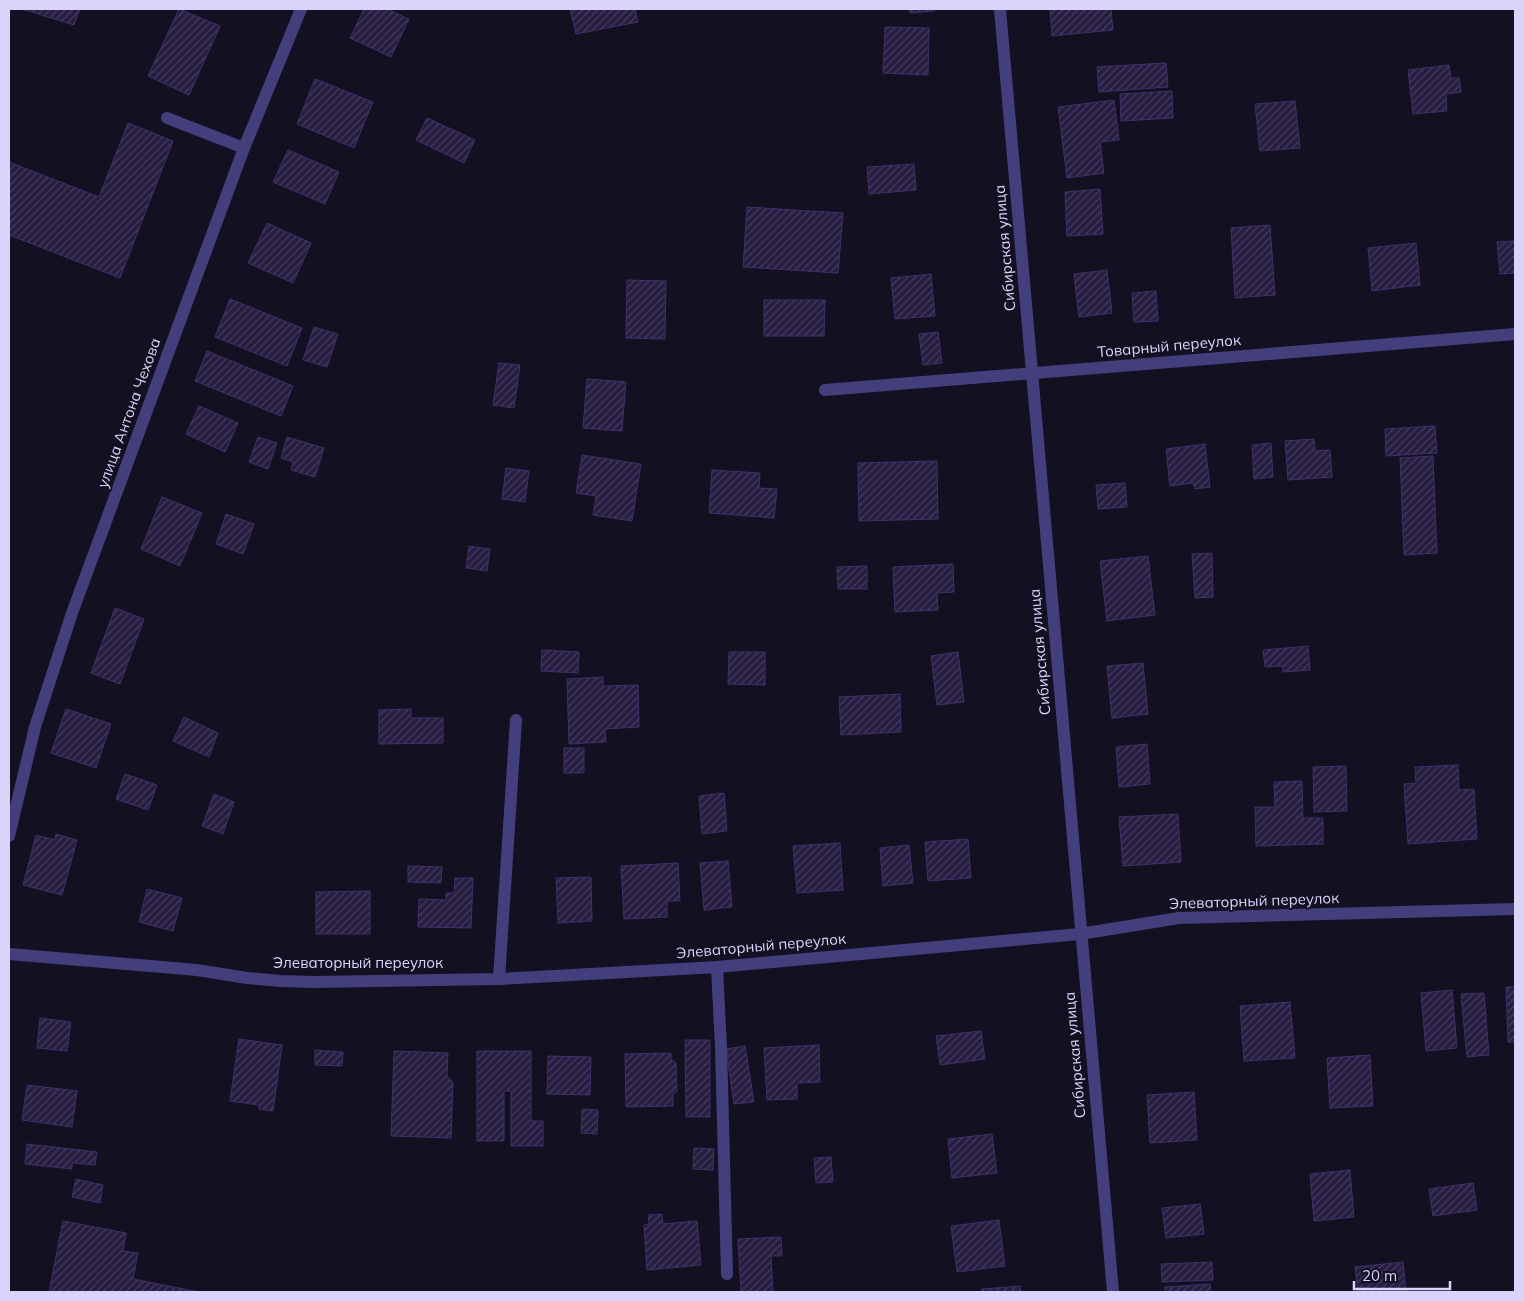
<svg xmlns="http://www.w3.org/2000/svg" width="1524" height="1301" viewBox="0 0 1524 1301" font-family="Mulish,sans-serif">
<style>
.building{fill:url(#building-hatch);stroke:#3e316b}
.lines{fill:none;stroke-linecap:round;stroke-linejoin:round}
.service{stroke:#433f7c;stroke-width:12}
.minor{stroke:#433f7c;stroke-width:12}
.tertiary{stroke:#433f7c;stroke-width:12}
.labels{text-anchor:middle;stroke-width:4;stroke-linejoin:round;paint-order:stroke}
.street-label{font-size:15px;fill:#dad4fb;stroke:#131021}
</style>
<defs>
<pattern id="building-hatch" width="6" height="6" patternUnits="userSpaceOnUse" patternTransform="scale(1.25)"><rect width="6" height="6" fill="#261d41"/><path d="M-1 1l2-2M0 6l6-6M5 7l2-2" fill="none" stroke="#453d5d"/></pattern>
</defs>
<rect width="100%" height="100%" fill="#131021"/>
<!-- building -->
<path class="building" d="M22,9H80L74,25Z
M179,9L220,26L189,95L148,76Z
M364,9H387L409,19L391,57L350,38Z
M570,9H635L638,22L576,34Z
M909,9H934V11L910,13Z
M1050,9H1111L1113,30L1052,36Z
M885,27L929,28L928,75L883,73Z
M1166,63L1168,87L1099,92L1097,67Z
M1449,65L1451,78H1459L1461,92L1446,94L1447,111L1413,114L1408,70Z
M315,79L373,102L354,148L297,124Z
M1172,91L1173,118L1121,121L1120,94Z
M1114,100L1119,140L1100,142L1104,173L1067,178L1058,107Z
M1295,101L1300,148L1260,151L1255,104Z
M427,118L475,140L464,163L416,140Z
M128,123L173,141L120,278L9,235V162L99,197Z
M288,150L339,172L325,204L273,182Z
M914,164L916,190L869,194L867,167Z
M1100,189L1103,234L1067,236L1065,192Z
M747,207L843,213L838,273L743,267Z
M267,223L311,243L293,283L248,263Z
M1270,225L1275,295L1235,298L1231,228Z
M1515,241V273L1500,274L1497,242Z
M1416,243L1420,285L1372,291L1368,248Z
M1107,270L1112,313L1079,317L1074,274Z
M931,274L935,316L895,319L891,278Z
M627,280L666,281L665,339L626,338Z
M1156,291L1158,321L1134,322L1132,293Z
M230,299L302,328L287,366L215,337Z
M764,300H825L824,336H764Z
M314,327L338,334L327,367L303,360Z
M938,332L942,363L923,365L919,334Z
M207,351L293,386L281,416L195,381Z
M499,363L520,365L514,408L493,405Z
M587,379L626,382L622,431L583,428Z
M199,406L238,423L225,452L186,434Z
M1435,426L1437,453L1386,456L1385,429Z
M258,437L277,443L268,469L249,462Z
M287,437L324,448L315,477L291,470L293,462L281,458Z
M1314,439L1315,451L1330,450L1332,477L1288,480L1285,441Z
M1271,443L1273,477L1254,479L1252,445Z
M1205,444L1210,487L1195,489L1193,483L1170,486L1166,449Z
M582,455L641,464L632,521L593,515L596,496L576,493Z
M1433,456L1437,553L1404,555L1400,458Z
M937,461L938,519L859,521L858,463Z
M506,468L529,471L525,502L502,499Z
M712,470L760,473L759,488L777,489L774,518L709,513Z
M1125,483L1127,507L1098,509L1096,485Z
M162,497L202,513L180,566L141,549Z
M226,514L254,524L243,554L216,544Z
M469,546L490,549L487,571L466,568Z
M1212,553L1213,597L1195,598L1192,554Z
M1148,556L1155,615L1107,621L1100,561Z
M953,564L954,592L937,593L938,610L895,612L893,567Z
M867,566V589H838L837,567Z
M115,608L144,619L120,684L91,673Z
M1308,646L1310,670L1283,672V666L1265,667L1263,650Z
M542,650L579,652L578,673L541,671Z
M729,652H765V685L728,684Z
M958,652L964,702L937,705L931,656Z
M1143,663L1148,714L1112,718L1107,666Z
M603,677V686L638,685L639,727L605,729L606,742L569,744L567,679Z
M900,694L901,732L841,735L839,697Z
M66,709L111,724L96,768L51,753Z
M411,709V718H443V743L379,744V710Z
M184,717L218,733L209,757L173,741Z
M1147,744L1150,784L1119,787L1116,747Z
M564,748H584V773H564Z
M1458,765L1459,790L1474,789L1477,839L1408,844L1404,784L1416,783L1415,767Z
M1346,766L1347,811L1314,812L1313,767Z
M125,774L157,785L148,810L116,799Z
M1302,781L1303,818H1323V844L1256,846L1255,807H1275L1274,782Z
M724,793L727,831L702,834L699,796Z
M214,794L234,802L223,834L202,826Z
M1178,814L1181,862L1123,866L1119,817Z
M56,834L77,840L62,895L23,885L36,835L55,840Z
M968,839L971,878L928,881L925,842Z
M840,843L843,890L797,893L793,846Z
M909,845L913,883L883,886L880,848Z
M728,861L732,907L704,910L700,863Z
M678,863L680,901H667V917L624,919L621,866Z
M408,866L442,867L441,883L408,882Z
M591,877L592,921L558,923L556,878Z
M455,878H473L471,928L418,927L419,899L446,900V893H454Z
M147,889L182,898L173,931L139,922Z
M370,891V934H316V892Z
M1506,987H1515V1042H1508Z
M1452,990L1457,1048L1426,1051L1421,993Z
M1484,993L1489,1055L1467,1057L1461,994Z
M1290,1002L1295,1058L1244,1061L1240,1006Z
M40,1018L71,1022L67,1051L37,1048Z
M981,1031L985,1059L940,1065L936,1036Z
M239,1039L282,1045L273,1111L259,1109V1105L230,1101Z
M685,1040H710V1117H686Z
M819,1045L820,1082L797,1083V1099L767,1100L764,1048Z
M745,1046L754,1102L734,1104L726,1049Z
M315,1050L343,1052L342,1066L315,1065Z
M394,1051L448,1053L447,1076L453,1082L451,1138L391,1136Z
M477,1051H531V1121H543V1146H511V1091H504V1141H477Z
M671,1053V1059L676,1063L677,1091L673,1094V1106L626,1107L625,1054Z
M1370,1055L1373,1106L1330,1108L1327,1058Z
M548,1056L591,1057L590,1095L547,1094Z
M27,1085L77,1091L72,1127L22,1120Z
M1194,1092L1197,1140L1150,1143L1147,1095Z
M582,1109L598,1110L597,1134L581,1133Z
M992,1134L997,1173L952,1178L948,1139Z
M27,1144L97,1152L95,1165L72,1163V1169L25,1164Z
M694,1148L714,1149L713,1170L693,1169Z
M831,1157L833,1182L816,1183L814,1158Z
M1350,1170L1354,1217L1314,1221L1310,1174Z
M76,1179L103,1185L100,1203L72,1197Z
M1473,1183L1477,1210L1433,1216L1429,1189Z
M1200,1204L1204,1234L1166,1238L1162,1208Z
M662,1214L663,1224L697,1221L701,1265L647,1270L644,1225L649,1224L648,1215Z
M999,1220L1005,1266L957,1272L951,1226Z
M63,1221L126,1233L123,1251L138,1253L133,1279L199,1292H49Z
M781,1237L782,1256H771L773,1292H741L738,1239Z
M1212,1262L1213,1280L1162,1282L1161,1264Z
M1403,1262L1406,1292H1358L1355,1267Z
M1210,1284L1211,1292H1166L1165,1287Z
M1020,1286L1021,1292H982V1289Z"/>
<g class="lines">
<!-- service -->
<path class="service" d="M167,118L244,148
M825,390L1515,334
M717,967L721,1048L727,1274"/>
<!-- minor -->
<path class="minor" d="M9,954L197,970L247,978L281,981L313,982L499,979L717,967L1080,934L1179,918L1515,909
M499,979L516,720"/>
<!-- tertiary -->
<path class="tertiary" d="M1000,9L1113,1292
M9,836L35,727L72,613L244,148L301,9"/>
</g>
<g class="labels">
<!-- street labels -->
<g class="street-label">
<text transform="translate(1005 248) rotate(-95)" y="5">Сибирская улица</text>
<text transform="translate(1169 346) rotate(-5)" y="5">Товарный переулок</text>
<text transform="translate(129 413) rotate(-70)" y="5">улица Антона Чехова</text>
<text transform="translate(1040 652) rotate(-95)" y="5">Сибирская улица</text>
<text transform="translate(1254 901) rotate(-2)" y="5">Элеваторный переулок</text>
<text transform="translate(761 946) rotate(-5)" y="5">Элеваторный переулок</text>
<text x="358" y="968">Элеваторный переулок</text>
<text transform="translate(1075 1055) rotate(-95)" y="5">Сибирская улица</text>
</g>
</g>
<!-- border -->
<rect width="1524" height="1301" fill="none" stroke="#dad4fb" stroke-width="20"/>
<!-- scale -->
<path d="M1354 1281v8h96v-8" fill="none" stroke="#dad4fb" stroke-width="2.5"/>
<text x="1362" y="1281" font-size="15" fill="#dad4fb" stroke="#131021" stroke-width="4" paint-order="stroke">20 m</text>
</svg>
